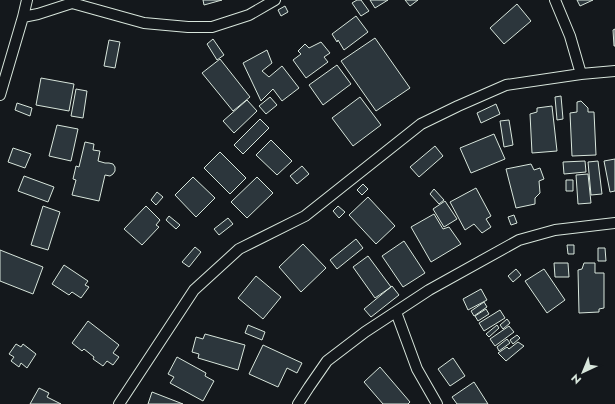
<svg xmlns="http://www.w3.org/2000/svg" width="615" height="404" viewBox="0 0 615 404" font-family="Jost,sans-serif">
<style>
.building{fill:#2c363c;stroke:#d8e6dc}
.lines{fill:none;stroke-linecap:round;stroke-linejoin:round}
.street-casing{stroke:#d8e6dc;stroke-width:12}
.street{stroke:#14181c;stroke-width:10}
</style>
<rect width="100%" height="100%" fill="#14181c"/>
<!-- building -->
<path class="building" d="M203,0H222L204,5Z
M357,0H361L369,11L361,16L352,3Z
M370,0H388L375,8Z
M405,0H418L410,6Z
M577,0H593L580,6Z
M517,4L531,21L504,44L490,28Z
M285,6L288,12L281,16L278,10Z
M356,16L368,32L344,50L338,40L337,42L332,34Z
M615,29V46H614L613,30Z
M375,38L410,88L376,111L341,61Z
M213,39L224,55L217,60L207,44Z
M109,40L120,42L115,68L104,66Z
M321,42L330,53L324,57L328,62L306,78L293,60L301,54L298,51L305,44L309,48Z
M267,50L272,63L262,71L269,77L282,66L299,88L282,101L273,89L261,101L243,63Z
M220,59L250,97L233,111L202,73Z
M337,65L351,84L323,105L309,85Z
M41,78L74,84L69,111L36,105Z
M76,89L87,91L83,118L71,116Z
M561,96L563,119L557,120L555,97Z
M270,97L277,105L266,114L259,106Z
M360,97L381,125L353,146L332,118Z
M247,100L257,111L234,133L223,121Z
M581,101L588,108V112H594L596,155L572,156L570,113L577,112V102Z
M17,103L32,108L30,116L15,110Z
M496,104L500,114L481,123L477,113Z
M552,106L557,151L532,153L530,114L537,112V108Z
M260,119L269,128L243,154L234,145Z
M509,120L513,145L504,147L500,121Z
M57,125L78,129L71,161L49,156Z
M494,134L505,159L471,173L460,148Z
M271,140L292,161L277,175L256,155Z
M85,142L94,144L93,150L100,151L98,161L105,163H109L113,164L115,167V171L113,174L110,176L105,175L99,201L72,195L76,180L73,179L76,166L79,167Z
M435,146L443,156L419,177L410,167Z
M13,148L31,154L25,168L8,162Z
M220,152L246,178L230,194L204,168Z
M615,159V191L610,192L604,161Z
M585,161L586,172L564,174L563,162Z
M598,161L602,194L591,195L588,162Z
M531,164L534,170L540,168L544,179L539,181L540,193L535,198V204L516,208L506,169Z
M302,166L309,174L297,184L290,176Z
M588,174L591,203L578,204L576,175Z
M24,176L54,187L48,202L18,191Z
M193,177L215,198L196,217L175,195Z
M257,177L273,193L247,218L231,202Z
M566,180H573V191H566Z
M363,184L368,189L362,195L357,190Z
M476,188L491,216L486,219L491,227L482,233L474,224L465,230L450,202Z
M434,189L444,200L439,204L430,194Z
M157,192L163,197L156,205L151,200Z
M368,197L395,226L376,244L349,215Z
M445,201L457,219L444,227L433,209Z
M43,206L60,212L48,250L31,245Z
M146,206L160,220L156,225L159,227L142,245L124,229Z
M338,206L345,212L339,218L333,211Z
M434,214L443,229L449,227L461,244L431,262L411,227Z
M514,215L517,223L511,225L508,217Z
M169,216L180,225L176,229L166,220Z
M228,218L233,224L219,235L214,229Z
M356,239L363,248L337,269L330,260Z
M404,241L425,273L403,287L382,256Z
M303,244L326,268L301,292L279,267Z
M567,245H574V254H568Z
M195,247L201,252L189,267L182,262Z
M598,248H605L606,261H598Z
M0,250L43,267L33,294L0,281Z
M368,256L391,287L375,298L353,267Z
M554,263H568L569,277H555Z
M584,263H595V273H604V308L599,309V312L579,313L578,270L582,269Z
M64,265L88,281L85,285L89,287L81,298L72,292L69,295L52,284Z
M516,269L521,275L513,282L508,276Z
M544,269L565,300L547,313L525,281Z
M256,276L281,297L263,319L238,298Z
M392,286L399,295L371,317L364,309Z
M481,289L487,300L468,310L463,299Z
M484,302L487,307L474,316L471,311Z
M486,309L489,314L478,321L475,316Z
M500,310L505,318L484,331L479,323Z
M507,319L510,323L503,329L500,325Z
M88,321L119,345L113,353L119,357L113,365L107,361L103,366L93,359L94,357L84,349L82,351L72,343Z
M248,325L265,332L262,340L245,333Z
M497,325L499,328L489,337L486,334Z
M509,326L514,332L495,346L490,339Z
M205,334L245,345L238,370L198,358L199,354L192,352L196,337L203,339Z
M517,335L520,338L513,344L510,340Z
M507,339L510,343L499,351L497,347Z
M518,342L524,346L506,361L498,353L507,347L509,349Z
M16,344L21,347L23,344L36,354L27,368L21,363L19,367L11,361L14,357L9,354Z
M263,345L302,363L297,373L287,368L278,387L249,374Z
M177,357L206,373L205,376L214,381L203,401L170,383L174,377L168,374Z
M453,358L465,376L450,386L438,369Z
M380,367L410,402L408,404H383L364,382Z
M474,382L488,404H457L452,397Z
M39,388L49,393L47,397L61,404H30Z
M152,392L183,404H148Z"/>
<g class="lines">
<defs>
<path id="street" d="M555,0L570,36L581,74
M23,17L38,14L72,3L144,23L188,27H212L249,15L275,0
M0,95L23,17L27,0
M396,312L417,369L437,404
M119,404L194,290L239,249L305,216L421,124L458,106L506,85L581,74L615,71
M298,404L309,387L327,361L365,332L429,290L519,240L555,230L615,223"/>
</defs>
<!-- street casing -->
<use href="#street" class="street-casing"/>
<!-- street -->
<use href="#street" class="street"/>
</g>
<!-- north arrow -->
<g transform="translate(583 372) rotate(224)" stroke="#14181c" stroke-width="3" paint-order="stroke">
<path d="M0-3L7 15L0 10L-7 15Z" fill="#d8e6dc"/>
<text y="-6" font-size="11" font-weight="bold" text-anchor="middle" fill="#d8e6dc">N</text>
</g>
</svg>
